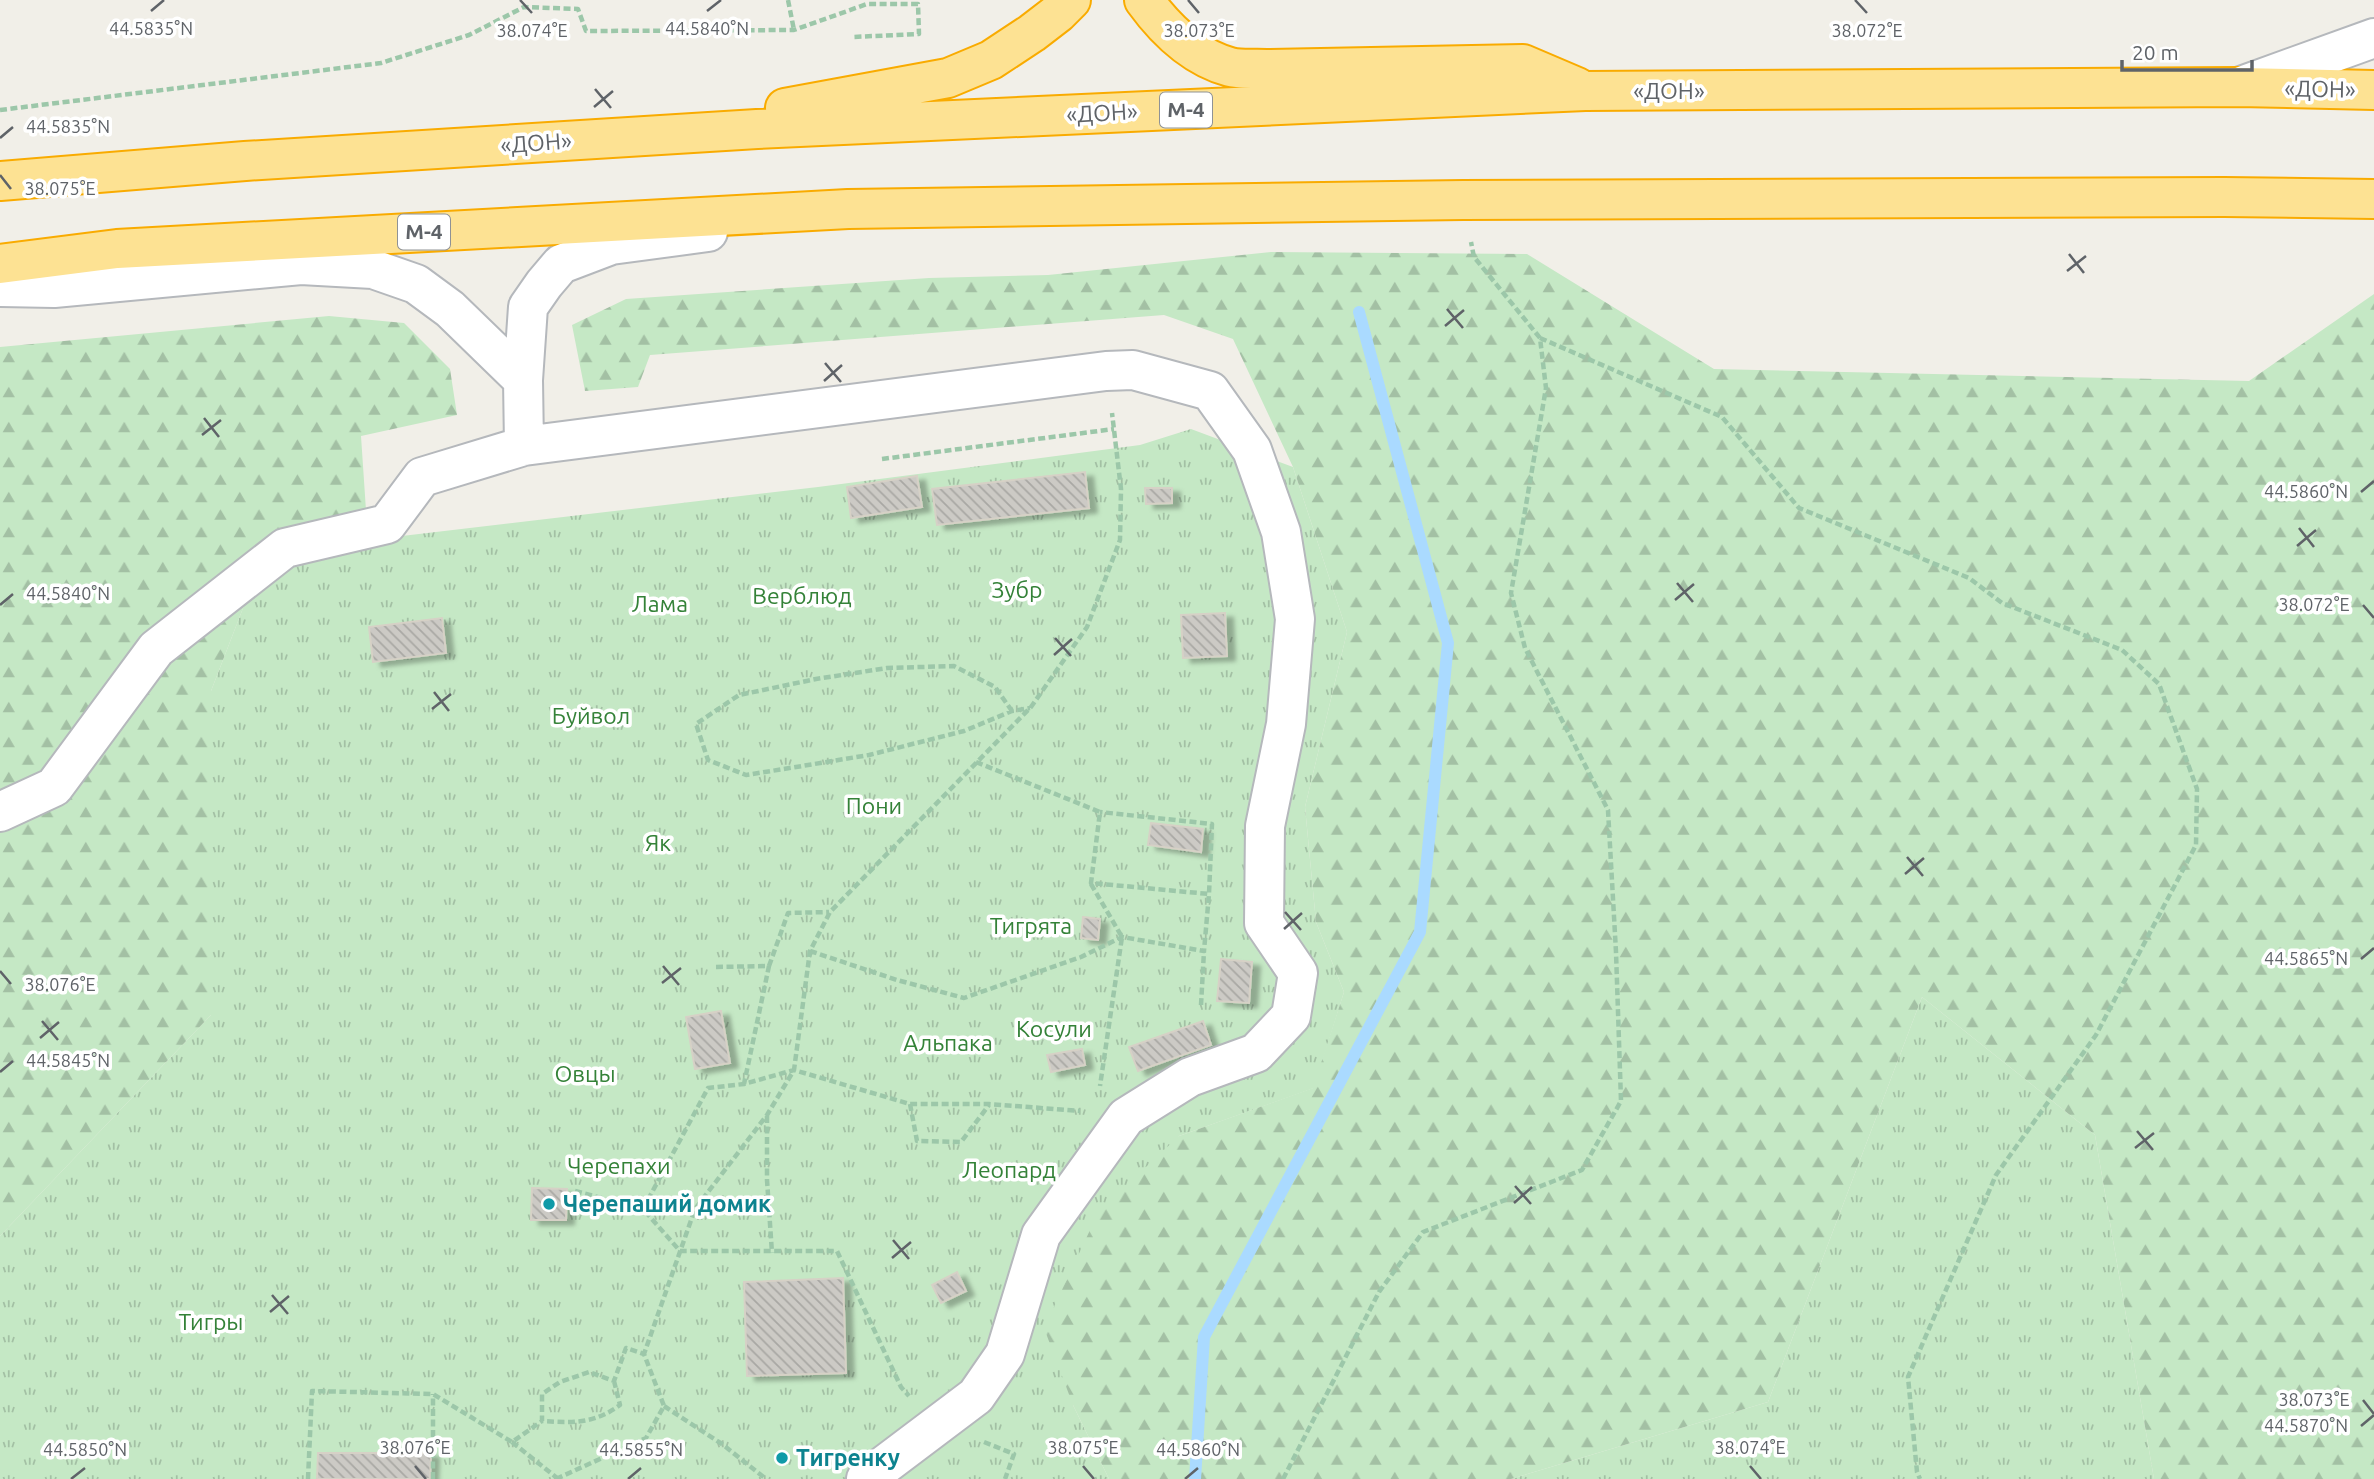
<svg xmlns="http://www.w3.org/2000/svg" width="2374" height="1479" viewBox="0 0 2374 1479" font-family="Ubuntu,sans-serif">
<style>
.grass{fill:url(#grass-tufts)}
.forest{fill:url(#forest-firs)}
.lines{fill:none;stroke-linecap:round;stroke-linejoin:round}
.stream{stroke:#aadaff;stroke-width:12}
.building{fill:url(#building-back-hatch);stroke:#d6d1c6;stroke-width:2;filter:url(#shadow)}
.minor-casing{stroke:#b5b8bc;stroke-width:42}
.highway-casing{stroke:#f9ab00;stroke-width:42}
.path{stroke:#9cc7a9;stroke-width:4.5;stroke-dasharray:7 3.5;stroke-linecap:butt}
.minor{stroke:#fff;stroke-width:38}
.highway{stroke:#fde293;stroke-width:38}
.ticks{fill:none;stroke:#5f6368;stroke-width:2.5}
.culture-dot{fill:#0f9aa8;stroke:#fff;stroke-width:2.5}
.labels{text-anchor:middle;stroke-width:7;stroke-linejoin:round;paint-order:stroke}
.shield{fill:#fff;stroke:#8f9295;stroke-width:2}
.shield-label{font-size:21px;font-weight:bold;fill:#5f6368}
.street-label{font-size:23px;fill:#5f6368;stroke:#fff}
.park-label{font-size:23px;fill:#348238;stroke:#fff}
.culture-label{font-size:23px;font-weight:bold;fill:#0d838f;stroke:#fff;text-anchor:start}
.ticks-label{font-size:18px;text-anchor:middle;fill:#5f6368;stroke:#fff;stroke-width:7;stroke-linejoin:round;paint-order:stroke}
</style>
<defs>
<pattern id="grass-tufts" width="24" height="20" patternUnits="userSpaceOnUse" patternTransform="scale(1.75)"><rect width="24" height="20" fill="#c5e8c5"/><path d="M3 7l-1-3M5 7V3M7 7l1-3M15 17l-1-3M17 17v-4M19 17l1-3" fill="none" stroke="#a3c0a4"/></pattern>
<pattern id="forest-firs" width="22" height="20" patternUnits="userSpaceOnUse" patternTransform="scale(1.75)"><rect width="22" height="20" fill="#c5e8c5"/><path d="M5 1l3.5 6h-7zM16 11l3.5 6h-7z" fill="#a3c0a4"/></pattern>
<pattern id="building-back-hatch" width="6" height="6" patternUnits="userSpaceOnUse" patternTransform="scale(1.75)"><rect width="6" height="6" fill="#cccac5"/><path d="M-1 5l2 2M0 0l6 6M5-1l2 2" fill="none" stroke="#a9a8a4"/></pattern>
<filter id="shadow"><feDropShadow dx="8" dy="4.5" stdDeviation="2" flood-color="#0004"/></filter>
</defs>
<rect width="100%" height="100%" fill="#f1efe8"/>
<!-- grass -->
<path class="grass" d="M1191,429L1293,467L1347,632L1305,807L1316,922L1344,992L1314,1088L1179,1136L1073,1405L1109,1479H0V1236L211,1015V691L255,577L368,540L818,487L1140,445Z
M1922,997L2095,1135L2154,1479H1511L1768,1402Z"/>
<!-- forest -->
<path class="forest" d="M1271,252L1527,254L1714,369L2249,381L2374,294V1479H2154L2095,1135L1922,997L1768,1402L1511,1479H1109L1073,1405L1044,1328L1099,1211L1179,1136L1313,1088L1344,992L1316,922L1305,807L1347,632L1293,467L1233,339L1164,315L650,355L638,387L585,391L572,325L626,299L929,278L1048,275Z
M329,316L404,323L450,369L457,415L361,436L368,540L255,577L211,691V1015L0,1236V347Z"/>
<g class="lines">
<!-- stream -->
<path class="stream" d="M1195,1479L1204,1337L1420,932L1448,643L1359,312"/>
</g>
<!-- building -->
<path class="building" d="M1085,472L1089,508L937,525L932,489Z
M917,476L922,507L851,518L847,487Z
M1145,488H1172V503L1146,504Z
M1225,613L1227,656L1183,658L1181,615Z
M442,618L446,653L373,662L369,627Z
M1151,823L1203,829L1201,852L1148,845Z
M1083,917L1100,919L1098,940L1081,938Z
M1221,959L1252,962L1249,1003L1217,1001Z
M721,1011L730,1063L695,1069L686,1017Z
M1203,1021L1211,1045L1138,1071L1129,1047Z
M1082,1049L1085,1065L1051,1072L1047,1055Z
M532,1188L567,1189L566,1220H531Z
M957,1272L966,1291L941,1303L932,1285Z
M843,1278L846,1373L747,1376L744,1282Z
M318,1453H431L430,1479H317Z"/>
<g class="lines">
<defs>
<path id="minor" d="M2241,86L2374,38
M0,287L54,288L301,265L373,269L416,284L450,309L523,380
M524,446L523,380L528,307L544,284L561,264L611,245L708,232
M0,812L54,787L156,649L285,548L387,524L422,477L524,446L1106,371L1133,370L1210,391L1252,450L1281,532L1295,619L1286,724L1265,826L1264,923L1298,973L1291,1016L1256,1053L1190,1077L1126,1117L1041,1235L1005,1354L976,1396L866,1479"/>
<path id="highway" d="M1144,0C1165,29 1193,57 1230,67C1241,70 1256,68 1268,69L1523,64L1577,87
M785,108L948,78L991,60L1032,33L1058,13L1071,0
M0,181L245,161L757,129L1585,91L2239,87L2374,90
M0,264L117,249L848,209L1463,200L2224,197L2374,199"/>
</defs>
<!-- minor casing -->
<use href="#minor" class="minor-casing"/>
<!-- highway casing -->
<use href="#highway" class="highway-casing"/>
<!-- path -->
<path class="path" d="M788,0L794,30
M0,110L381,63L469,35L524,7L578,9L586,31L794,30L867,4H918L919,34L852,37
M1540,338L1722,417L1799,508L1969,578L2002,603L2122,650L2159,684L2197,789L2196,845L2096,1035L1996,1175L1908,1377L1917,1472L1920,1479
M882,459L1114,429
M1012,711L995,687L954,666L887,668L816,679L739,695L696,724L708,760L746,775L796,767L869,755L964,731L1012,711L1030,708
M976,762L1100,812L1091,883L1209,894L1212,824L1100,812
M1091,884L1122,937L1100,1086
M810,951L897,980L964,998L1081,957L1122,937L1204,951L1209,894
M769,966L788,913L829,912
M716,967L769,966L744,1084
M1201,1005L1204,951
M910,1104L917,1141L961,1142L989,1105
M767,1116V1180L772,1253
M575,1191L643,1209L680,1251H837L901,1387L909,1396
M643,1209L708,1088L744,1084L794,1070L910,1104H989L1080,1111
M614,1381L620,1405C594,1424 573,1423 542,1421V1394L560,1382L589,1372L614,1381L626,1348L644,1354
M664,1406L722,1444L766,1479
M512,1442L557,1478
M984,1442L1014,1454L1005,1479
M308,1479L312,1391L433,1394L512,1442L542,1421
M433,1479V1394
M556,1479L646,1438L664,1406L644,1354L695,1209L767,1115L794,1070L810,951L830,912L1031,707L1087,627L1120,540L1121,489L1112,413
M1283,1479L1379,1292L1423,1232L1582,1170L1621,1101L1616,952L1608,810L1525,648L1511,593L1546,388L1540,338L1474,257L1471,242"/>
<!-- minor -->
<use href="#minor" class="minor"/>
<!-- highway -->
<use href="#highway" class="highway"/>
</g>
<!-- ticks -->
<path class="ticks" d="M520,0L532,13M1188,0L1199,13M1855,0L1867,13M151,11L164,0M707,11L721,0M595,89L611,108M594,107L613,91M0,138L13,127M0,175L11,189M2069,254L2084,273M2067,271L2086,256M1447,309L1463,328M1445,326L1464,310M825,363L841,382M824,381L842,365M204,418L219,437M202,435L221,420M2361,492L2374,481M2299,528L2314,547M2297,546L2316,530M1677,583L1693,602M1675,600L1694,584M0,605L13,594M2363,605L2374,618M1055,638L1071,656M1054,655L1072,639M434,692L449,711M432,709L451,694M1907,857L1923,876M1905,874L1924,858M1285,912L1301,930M1284,929L1302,913M2361,959L2374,948M663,966L679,985M0,971L11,984M662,983L681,968M42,1021L58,1040M40,1038L59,1022M0,1072L13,1061M2137,1131L2153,1150M2135,1148L2154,1133M1515,1186L1531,1204M1514,1203L1532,1187M893,1240L909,1259M892,1258L911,1242M272,1295L288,1314M270,1312L289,1296M2363,1400L2374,1414M2361,1426L2374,1415M415,1466L426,1479M1083,1466L1094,1479M1750,1466L1761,1479M71,1479L85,1468M628,1479L641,1468M1185,1479L1198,1468"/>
<!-- markers -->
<g class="culture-dot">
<circle cx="549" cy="1204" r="7"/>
<circle cx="782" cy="1458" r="7"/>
</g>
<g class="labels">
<!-- shield labels -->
<g class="shield">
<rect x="1160" y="92.5" width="52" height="35" rx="5"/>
<rect x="398" y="214.5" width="52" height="35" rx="5"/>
</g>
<g class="shield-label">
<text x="1186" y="117">М-4</text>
<text x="424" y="239">М-4</text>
</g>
<!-- street labels -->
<g class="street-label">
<text transform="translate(2320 89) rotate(1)" y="8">«ДОН»</text>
<text x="1669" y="99">«ДОН»</text>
<text transform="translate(1102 113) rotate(-3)" y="8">«ДОН»</text>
<text transform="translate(536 143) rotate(-4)" y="8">«ДОН»</text>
</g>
<!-- park labels -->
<g class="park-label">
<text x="1017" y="598">Зубр</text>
<text x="802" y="604">Верблюд</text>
<text x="660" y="612">Лама</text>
<text x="591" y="724">Буйвол</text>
<text x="874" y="814">Пони</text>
<text x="658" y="851">Як</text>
<text x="1031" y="934">Тигрята</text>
<text x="1054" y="1037">Косули</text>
<text x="948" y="1051">Альпака</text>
<text x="585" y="1082">Овцы</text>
<text x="619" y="1174">Черепахи</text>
<text x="1009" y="1178">Леопард</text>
<text x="211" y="1330">Тигры</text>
</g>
<!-- culture labels -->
<g class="culture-label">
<text x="563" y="1212">Черепаший домик</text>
<text x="796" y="1466">Тигренку</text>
</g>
</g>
<g class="ticks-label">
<text x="151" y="35">44.5835°N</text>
<text x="707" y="35">44.5840°N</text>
<text x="532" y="37">38.074°E</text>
<text x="1199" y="37">38.073°E</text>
<text x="1867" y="37">38.072°E</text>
<text x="68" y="133">44.5835°N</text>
<text x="60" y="195">38.075°E</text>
<text x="2306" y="498">44.5860°N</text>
<text x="68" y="600">44.5840°N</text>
<text x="2314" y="611">38.072°E</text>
<text x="2306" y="965">44.5865°N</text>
<text x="60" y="991">38.076°E</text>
<text x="68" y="1067">44.5845°N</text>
<text x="2314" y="1406">38.073°E</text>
<text x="2306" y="1432">44.5870°N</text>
<text x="415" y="1454">38.076°E</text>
<text x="1083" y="1454">38.075°E</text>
<text x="1750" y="1454">38.074°E</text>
<text x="85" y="1456">44.5850°N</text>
<text x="641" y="1456">44.5855°N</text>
<text x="1198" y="1456">44.5860°N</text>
</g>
<!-- scale -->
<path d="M2122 60v10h130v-10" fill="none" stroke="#5f6368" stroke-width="3.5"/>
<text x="2132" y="60" font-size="21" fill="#5f6368" stroke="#ffffff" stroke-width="5" paint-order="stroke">20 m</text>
</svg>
